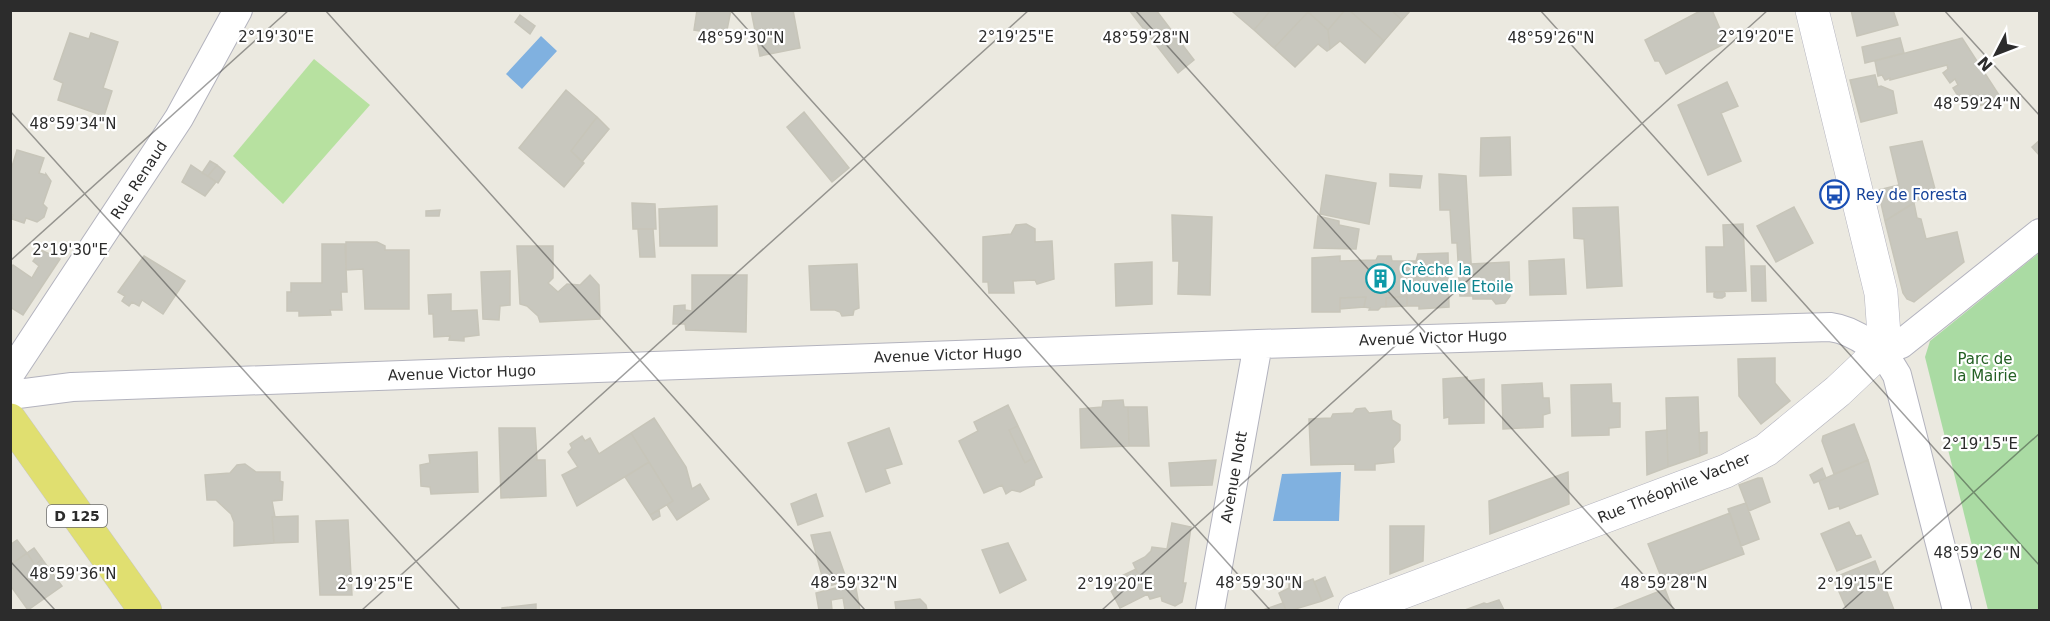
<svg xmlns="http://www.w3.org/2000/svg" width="2050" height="621" viewBox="0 0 2050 621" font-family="'DejaVu Sans',sans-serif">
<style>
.green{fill:#aadba3}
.pitch{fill:#b7e1a0}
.water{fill:#80b1e0}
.building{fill:#c8c7be;stroke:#c7c5b9;stroke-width:1.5}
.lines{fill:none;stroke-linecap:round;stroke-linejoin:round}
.street-casing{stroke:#b3b3be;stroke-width:30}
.secondary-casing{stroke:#b3b3be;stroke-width:34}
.primary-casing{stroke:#c8c8c8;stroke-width:34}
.street{stroke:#fff;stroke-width:28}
.secondary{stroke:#fff;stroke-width:33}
.primary{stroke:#e0df70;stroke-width:33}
.ticks{fill:none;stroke:#2c2c2c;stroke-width:1.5;stroke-opacity:0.45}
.labels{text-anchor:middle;stroke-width:4.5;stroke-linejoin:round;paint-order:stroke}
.shield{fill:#fff;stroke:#6b6b6b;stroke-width:1.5}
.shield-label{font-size:14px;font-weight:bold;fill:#2c2c2c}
.street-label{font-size:15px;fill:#2c2c2c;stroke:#fff}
.transit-label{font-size:15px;fill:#164399;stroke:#fff;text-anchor:start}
.culture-label{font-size:15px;fill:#0d838f;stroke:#fff;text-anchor:start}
.park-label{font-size:15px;fill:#246024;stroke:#fff}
.ticks-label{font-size:15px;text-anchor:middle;fill:#2c2c2c;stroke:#fff;stroke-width:4.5;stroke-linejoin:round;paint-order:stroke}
</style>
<rect width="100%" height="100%" fill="#ebe9e0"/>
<!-- green -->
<path class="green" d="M2039,253V610H1988L1925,357L1930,341Z"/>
<!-- pitch -->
<path class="pitch" d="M314,59L370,105L283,204L233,156Z"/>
<!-- water -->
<path class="water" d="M541,36L557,51L522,89L506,74Z
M1341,472L1339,521H1273L1282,474Z"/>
<!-- building -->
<path class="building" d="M697,10H731L726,35L694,30Z
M751,10H793L800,48L760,56Z
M1129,10H1156L1194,60L1178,73Z
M1235,10H1271L1254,30L1233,12Z
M1271,10H1306L1308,12L1274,48L1254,30Z
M1306,10L1327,11L1345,10L1328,30Z
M1345,10H1349L1384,41L1365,63L1340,41L1330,49L1328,30Z
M1349,10H1391L1402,20L1384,41Z
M1391,10H1411L1402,20Z
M1702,10H1712L1726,43L1666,74L1659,61H1655L1645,40Z
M1851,10H1893L1898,25L1857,36Z
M1308,12L1328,30L1330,49L1327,51L1318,44L1295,67L1274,48Z
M520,15L535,26L530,34L515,22Z
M70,33L89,39L91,33L118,42L103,88L112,91L104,116L58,100L63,83L54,79Z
M1900,38L1904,53L1865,63L1862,47Z
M1962,38L2001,98L1973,108L1968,99L1961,101L1953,88L1958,85L1955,79L1950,83L1943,73L1948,69L1947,65L1890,80V78L1885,80L1882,75L1878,76L1875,61Z
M1875,75L1878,87L1881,86L1893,91L1897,113L1861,122L1850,80Z
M1727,82L1738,106L1721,113L1741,161L1708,175L1678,105Z
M566,90L597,117L571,151L584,163L564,187L519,148Z
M804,112L849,168L832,182L787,127Z
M597,117L609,129L582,162L571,151Z
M1510,137L1511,175L1480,176L1481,138Z
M2040,140V156L2032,147Z
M1922,141L1935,189L1885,221L1878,190L1899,185L1890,147Z
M17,150L44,158L39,173L46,175V174L51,181L43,204L47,208L44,217L37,222L26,218L24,223L12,219L13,215L10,214V173Z
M210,161L217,165L208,176L202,173Z
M191,165L216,182L205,196L182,182Z
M217,165L225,172L218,183L208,176Z
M1390,174L1422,176L1420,188L1390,186Z
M1439,174L1466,176L1473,296H1460L1457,243H1452L1450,210H1440Z
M1326,175L1376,183L1369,224L1320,214Z
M632,203L655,204L656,229H633Z
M1914,203L1917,218L1921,219L1926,239L1957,232L1964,262L1914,302L1907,299L1903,293L1885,221Z
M717,206V246H660L659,209Z
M1618,207L1622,286L1587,288L1584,239L1574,238L1573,208Z
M1794,207L1813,243L1776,262L1757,226Z
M440,210L439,216H426V211Z
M1172,215L1212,217L1210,295L1178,294L1179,261H1173Z
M1318,216L1339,221V225L1359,229L1356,249L1314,248Z
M1026,224L1035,229V242L1052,241L1054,279L1037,284L1035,280L1013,281L1014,293H989L988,282H983V237L1011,234L1016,225Z
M1743,224L1746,291L1707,292L1706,247H1724L1723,225Z
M638,229H653L655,257H640Z
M346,242H377L385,246V250H409V309H365L363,269L346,270Z
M322,244H345L347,292H341L342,310H330L331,315L299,316V311H287V292H291V283H322Z
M517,246H553V278L548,283L558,292L567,284L580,285L590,275L599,285L600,319L540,322L538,316L527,306L520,304Z
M41,250L60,259L23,315L10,307V269L13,265L32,278L39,266L33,261Z
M1448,253L1449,307L1419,309V306H1407V296L1386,298V307H1381L1378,310H1369L1370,308L1364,307L1366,297L1340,298V312H1312V258L1340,256V261L1376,260L1378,256H1391L1392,261H1416L1418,254Z
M144,256L185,281L163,314L142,300L139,306L132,302L129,306L122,301L125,296L118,292Z
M1564,259L1566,294L1530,295L1529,261Z
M1152,262V304L1116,306L1115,264Z
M1509,262L1510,296L1505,303L1496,304L1492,299H1473L1471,264Z
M857,264L859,308L854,310L853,315L842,316L840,312L835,310H811L809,266Z
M1751,266H1765L1766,301H1752Z
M510,271V305L500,306L499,320L483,319L481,272Z
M692,275H747L746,332L686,330L685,324H673L674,306L685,305V310L692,311Z
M1714,292H1725V296L1722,298H1717L1714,297Z
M451,294V311L477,310L479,335L464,337V341L449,340L450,336L434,337L433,314H429L428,295Z
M1407,296V306L1386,307V298Z
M1366,297L1364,307L1340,309V298Z
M1775,358V383L1790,401L1761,424L1739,396L1738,359Z
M1467,377V381L1484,379V423L1449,424V417L1444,418L1443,379Z
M1542,383L1543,398H1549L1550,413L1543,415V427L1503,429L1502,385Z
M1611,384L1612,403H1620V427L1609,428V435L1572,436L1571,385Z
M1698,397L1700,456L1668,467L1666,398Z
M1123,400L1124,407H1128L1129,446L1081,448L1080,409L1102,407L1103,401Z
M1008,405L1018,426L1009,430L1025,463L1033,458L1042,477L1035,480L1034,485L1020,492L1012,490L1006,494L1002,485L984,493L959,441L978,431L974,422Z
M1128,407H1147L1149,446H1129Z
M1365,408L1369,413L1391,411L1392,420L1400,425V440L1393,448L1394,462L1375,464V470H1355V464L1311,465L1309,419L1331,418L1333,414L1353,413L1356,409Z
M654,418L686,467L692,489L700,484L709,499L677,520L667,505L673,501L631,433Z
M1854,424L1868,460L1834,474L1822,441L1823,436Z
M1018,426L1033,458L1025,463L1009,430Z
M499,428H535L537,460H545L546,496L501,498Z
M889,428L902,464L885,469L890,483L866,492L848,443Z
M1667,430L1668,467L1647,475L1646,432Z
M1707,432V453L1700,456L1699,433Z
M631,433L649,462L577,506L562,475L578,467L568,452L572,448L570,444L582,436L585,441L590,438L599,454Z
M477,452L478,492L431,494L430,487L421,486L420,465L430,463L429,455Z
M1216,460L1212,485L1171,486L1169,463Z
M1868,460L1878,494L1840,509L1839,506L1829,509L1819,481Z
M649,462L673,501L650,515L625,477Z
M245,464L256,472H280V481L283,482L282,500L272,501L275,517H272L274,543L234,546V522L231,514L216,500H207L205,475L230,473L237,465Z
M1822,468L1826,478L1814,483L1810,475Z
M1568,472L1569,504L1490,534L1489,501Z
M1758,478H1762L1770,502L1749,511L1739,485Z
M816,494L823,516L798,525L791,504Z
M1746,503L1759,539L1741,546L1728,509Z
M659,510L660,516L653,520L650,515Z
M1730,513L1744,554L1664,584L1648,544Z
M298,516V542L274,543L272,517Z
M348,520L352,595H320L316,521Z
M1849,522L1856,536L1861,535L1871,557L1837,571L1821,534Z
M1172,523L1191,527L1183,583H1186L1182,602L1175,606L1162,601L1161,596L1150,599L1133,563L1145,557L1151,551L1152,547L1167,549Z
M1390,526H1424L1423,561L1390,574Z
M830,532L847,581L825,587L811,535Z
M17,540L27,553L10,565V545Z
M1008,543L1026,580L1000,593L982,550Z
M34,548L42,559L35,565L27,553Z
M27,553L35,565L42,559L62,586L28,610L10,585V565Z
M1875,561L1894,610H1847L1833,578Z
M1136,569L1148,594L1120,608L1107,583Z
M1325,577L1333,596L1322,601L1314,582Z
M1313,579L1322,601L1292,610H1286L1279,593L1289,588V584L1300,581L1303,583Z
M855,583L860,610H845L843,598L831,600L832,610H819L816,593Z
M1665,589L1673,610H1612Z
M920,599L926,605L927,610H896L895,602Z
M1499,600L1504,610H1465L1484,603L1487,604Z
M1283,603L1286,610H1263Z
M536,604V610H502V608Z"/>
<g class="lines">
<defs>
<path id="street" d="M1878,352L1901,344L2040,233
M10,374L179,118L238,10
M10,395L72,387L1258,344L1830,327C1855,330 1885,352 1897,375L1957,610
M1210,610L1258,344"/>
<path id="secondary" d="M1355,610L1726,471L1766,450L1838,391L1875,356L1882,345L1884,335L1881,293L1812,10"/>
<path id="primary" d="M10,420L145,610"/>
</defs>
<!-- street casing -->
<use href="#street" class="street-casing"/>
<!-- secondary casing -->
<use href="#secondary" class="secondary-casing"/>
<!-- primary casing -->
<use href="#primary" class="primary-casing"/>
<!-- street -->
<use href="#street" class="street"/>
<!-- secondary -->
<use href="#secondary" class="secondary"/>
<!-- primary -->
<use href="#primary" class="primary"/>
</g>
<!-- ticks -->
<path class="ticks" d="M325,10L865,610M730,10L1270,610M1135,10L1675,610M1540,10L2040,566M1944,10L2040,116M10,111L460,610M10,261L289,10M10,561L55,610M362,610L1029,10M1102,610L1768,10M1842,610L2040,433"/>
<!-- icons -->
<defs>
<symbol id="bus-ring" viewBox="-11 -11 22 22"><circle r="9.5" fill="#fff" stroke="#1a4fb4" stroke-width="1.5"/><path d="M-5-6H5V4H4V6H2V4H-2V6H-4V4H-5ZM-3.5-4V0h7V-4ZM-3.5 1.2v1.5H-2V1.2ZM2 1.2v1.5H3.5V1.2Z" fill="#1a4fb4"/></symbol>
<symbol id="building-ring" viewBox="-11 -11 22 22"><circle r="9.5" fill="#fff" stroke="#0f9aa8" stroke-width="1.5"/><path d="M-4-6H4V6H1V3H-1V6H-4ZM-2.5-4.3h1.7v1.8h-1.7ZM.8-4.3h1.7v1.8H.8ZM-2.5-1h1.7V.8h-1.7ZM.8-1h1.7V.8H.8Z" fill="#0f9aa8"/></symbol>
</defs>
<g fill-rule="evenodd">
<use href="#bus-ring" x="1818" y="178" width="33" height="33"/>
<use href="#building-ring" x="1364" y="262" width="33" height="33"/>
</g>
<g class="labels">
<!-- shield labels -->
<rect class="shield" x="47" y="505" width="60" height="22" rx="4.5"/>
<g class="shield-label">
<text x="77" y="521">D 125</text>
</g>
<!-- street labels -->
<g class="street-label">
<text transform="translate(139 180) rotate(-57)" y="5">Rue Renaud</text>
<text transform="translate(1433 338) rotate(-2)" y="5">Avenue Victor Hugo</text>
<text transform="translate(948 355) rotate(-2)" y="5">Avenue Victor Hugo</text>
<text transform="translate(462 373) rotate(-2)" y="5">Avenue Victor Hugo</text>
<text transform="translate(1234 477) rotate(-80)" y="5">Avenue Nott</text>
<text transform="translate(1674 488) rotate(-22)" y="5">Rue Théophile Vacher</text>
</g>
<!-- transit labels -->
<g class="transit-label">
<text x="1856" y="200">Rey de Foresta</text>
</g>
<!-- culture labels -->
<g class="culture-label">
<text x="1401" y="275">Crèche la<tspan x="1401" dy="17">Nouvelle Etoile</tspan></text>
</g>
<!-- park labels -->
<g class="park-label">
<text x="1985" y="364">Parc de<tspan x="1985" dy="17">la Mairie</tspan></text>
</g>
</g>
<g class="ticks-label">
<text x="276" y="42">2°19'30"E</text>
<text x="1016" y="42">2°19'25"E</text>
<text x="1756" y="42">2°19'20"E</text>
<text x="741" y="43">48°59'30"N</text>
<text x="1146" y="43">48°59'28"N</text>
<text x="1551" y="43">48°59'26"N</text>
<text x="1977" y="109">48°59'24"N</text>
<text x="73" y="129">48°59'34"N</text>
<text x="70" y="255">2°19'30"E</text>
<text x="1980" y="449">2°19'15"E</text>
<text x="1977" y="558">48°59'26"N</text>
<text x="73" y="579">48°59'36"N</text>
<text x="854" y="588">48°59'32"N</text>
<text x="1259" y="588">48°59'30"N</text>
<text x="1664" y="588">48°59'28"N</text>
<text x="375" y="589">2°19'25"E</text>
<text x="1115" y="589">2°19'20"E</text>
<text x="1855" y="589">2°19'15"E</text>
</g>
<!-- border -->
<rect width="2050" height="621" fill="none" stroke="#2c2c2c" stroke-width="24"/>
<!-- north arrow -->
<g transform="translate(1996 54) rotate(228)" stroke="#ffffff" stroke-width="4.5" paint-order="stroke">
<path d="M0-4.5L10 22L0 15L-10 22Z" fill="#2c2c2c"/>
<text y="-9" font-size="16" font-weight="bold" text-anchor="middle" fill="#2c2c2c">N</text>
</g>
</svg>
